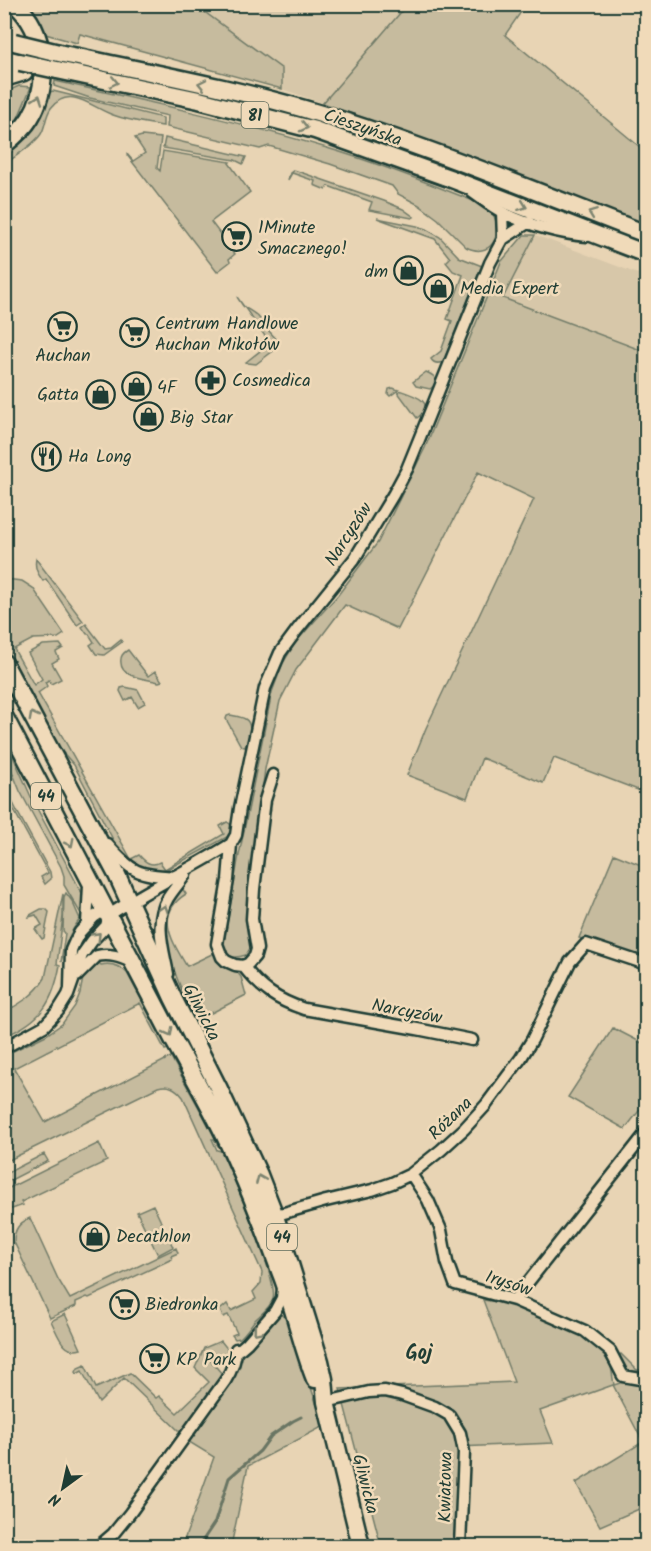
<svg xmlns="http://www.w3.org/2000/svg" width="651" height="1551" viewBox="0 0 651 1551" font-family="Kalam,sans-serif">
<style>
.built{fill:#d7c7a9}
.green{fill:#c6bb9e;stroke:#727c69;stroke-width:1.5}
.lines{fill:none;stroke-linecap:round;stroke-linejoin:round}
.stream{stroke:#697563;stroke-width:3}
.street-casing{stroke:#1f3d34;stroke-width:15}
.primary-casing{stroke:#1f3d34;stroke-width:21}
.street{stroke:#f0dab9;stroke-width:10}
.primary{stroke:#f0dab9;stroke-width:16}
.primary-bridge-casing{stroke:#1f3d34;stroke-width:21;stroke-linecap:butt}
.primary-bridge{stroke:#f0dab9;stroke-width:16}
.oneway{stroke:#7d8470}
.labels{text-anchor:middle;stroke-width:5;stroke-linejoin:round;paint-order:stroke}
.shield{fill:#f0dab9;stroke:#5e6c5c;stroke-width:1.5}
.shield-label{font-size:16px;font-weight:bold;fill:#1f3d34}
.street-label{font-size:18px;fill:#1f3d34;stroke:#f0dab9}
.poi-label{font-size:18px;fill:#1f3d34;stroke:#f0dab9;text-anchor:start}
.neighbourhood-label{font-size:20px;font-weight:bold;fill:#1f3d34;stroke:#f0dab9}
</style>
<rect width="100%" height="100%" fill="#e8d4b4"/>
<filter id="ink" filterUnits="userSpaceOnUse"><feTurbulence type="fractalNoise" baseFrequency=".0167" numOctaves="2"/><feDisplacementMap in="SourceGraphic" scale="12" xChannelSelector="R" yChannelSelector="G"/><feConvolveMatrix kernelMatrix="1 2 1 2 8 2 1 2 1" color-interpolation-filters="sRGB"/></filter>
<g filter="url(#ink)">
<!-- built -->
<path class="built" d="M190,5H407L323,103L282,89V69L200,8Z
M535,235L646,277V352L503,297Z"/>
<!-- green -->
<path class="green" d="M23,5H190L199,8L282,69V89L80,34L77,43L42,33Z
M407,5H518L523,9L505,35L646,152V225L563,192L323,103Z
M55,81C146,101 237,121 327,148C381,164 434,185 486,206C507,223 496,262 466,247L438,219L419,205L398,194L392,186L330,164L269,146L260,149L167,127L168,116L90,98L54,86Z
M19,86L31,87L17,120L5,134V90L8,91Z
M53,91L163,118V126C147,123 129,121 113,115C92,108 70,84 51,108C45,116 46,126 41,134C34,145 15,156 5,164V155C26,139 43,118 50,92Z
M142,136L161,138L157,168L160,171L163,151L230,162L229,163L250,192L211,222L235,254L229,259L230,262L217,272L127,155V154L133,161L145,153L135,138Z
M165,138L246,157L243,164L235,160L163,148Z
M294,170L384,201L403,209L414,217L412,218L369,210L372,202L328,186L326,190L314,185L315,181L292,173L288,180L290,173Z
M377,218L417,226L426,229L440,237L459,257L482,266L443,362C438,364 434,364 431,359L441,351L452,321L447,319L463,275L453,271L446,262L450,258L435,239Z
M524,235H535L503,298L646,352V768L638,790L554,758L543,783L482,758L467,798L407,775L426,728L534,499L478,472L398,629L345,605L296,670L280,701L265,769L248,903L251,947L246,955C236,958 227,959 223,947L238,860L272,692L283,663L295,643L338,595L378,542L425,448L501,262Z
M237,297C239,300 241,303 243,306C252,313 263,316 263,329L268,330L279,342L277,348L256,364L248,363L246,362L270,343Z
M426,372C433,375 437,377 435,385L430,389L416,386L413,382Z
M393,388C406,393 441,400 417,418L397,391L390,396L388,394L389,389Z
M36,559L83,621L77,625L46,579L43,581C38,574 34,568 36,559Z
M5,579L22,581L33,588L64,634L58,638L33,639L14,649L34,685L42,679L28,653L43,645L60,644L63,648L56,652L59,659L52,663L61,679L51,684L49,680L45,682L47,686L45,688L38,693L131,859L139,855C145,862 151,867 160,862L165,869L224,834L220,826L227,822L230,824L232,829L227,837L166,870L154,871L131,864L119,851L74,765L59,748L5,645Z
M86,624L105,649L111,648L121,640L122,642L104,655L96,654L90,645L94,642L89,634H87L82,627Z
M128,650L148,676L155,671L162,681L159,682C148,679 121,678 121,663C120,656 123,653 128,650Z
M125,687L138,690L145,703L138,707L132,697L125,701L120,691L121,688Z
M230,715C234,716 241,717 245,719C254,724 248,740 245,747L241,746L226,719L227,716Z
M4,736L32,799L84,897L85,916L81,914L64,885V876L61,867L20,791L5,754Z
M4,785L17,811L50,872L51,879L45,884L41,877L48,873L5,794Z
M614,854L646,867V957L579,938Z
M182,888L186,894C154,914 172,941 186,965L187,966L214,953L222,964L237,972L241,977L246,995L196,1021C181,989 157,942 169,908C172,900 176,893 182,888Z
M66,893L72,901L80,919C69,934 65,944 61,962L65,933L63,931L64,897Z
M63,894V916L57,964L60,965C53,1003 41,1021 5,1036V1012C21,1003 35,995 45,978Z
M41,909H46L49,912L44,938L42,939L35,929L42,925L36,915L29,917L30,915Z
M98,962L101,965C111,963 119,965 127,973L168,1049L165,1050L140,1003L14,1068L45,1122L171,1057C187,1087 204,1115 219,1146H218L214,1139H212L217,1150L221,1151C232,1174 279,1281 273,1299C270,1308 261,1314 255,1320C250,1326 246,1333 240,1338L235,1339L232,1335L237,1333L228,1315L223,1317L220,1310L227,1304L231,1311L256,1299L253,1292L261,1283L262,1272L183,1097C176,1088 169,1084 158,1087L5,1162V1055L46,1035L62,1024L75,1006L80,993L83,978L88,969Z
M613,1028L646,1045V1102L625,1129L568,1097Z
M99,1143L107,1161L21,1202L23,1205L12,1209H5V1190Z
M44,1154L48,1161L5,1183V1174Z
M153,1205L173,1247L158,1255L137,1212Z
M30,1218L58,1279L70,1299L176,1248L178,1253L171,1256L172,1259L89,1298L87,1297L76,1302V1306L50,1318L14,1242C14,1229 19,1223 30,1218Z
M483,1300L506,1303L551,1319L598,1345L611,1366L614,1385L626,1381L618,1356L621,1354L637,1370L646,1369V1506L600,1526L576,1483L643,1442L613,1385L540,1411L553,1443L458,1447L457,1546H381L340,1389L514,1382Z
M65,1314L81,1349C63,1355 58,1334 51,1321Z
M280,1314L288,1320L324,1426L248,1466L231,1546H182L214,1457L186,1440L238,1363L243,1351Z
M221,1341L233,1356L229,1365H225L219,1361L220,1359L216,1355L211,1361L223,1375L182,1436L180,1432L124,1378L99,1403L82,1371L77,1374L76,1372L78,1368L85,1365L96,1388L130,1373L156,1398L159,1396L177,1413L209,1382L195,1368L204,1348Z"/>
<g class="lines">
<!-- stream -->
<path class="stream" d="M199,1546L215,1522L229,1478L260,1451L271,1436L293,1421L301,1417"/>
<defs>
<path id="street" d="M472,192C482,199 493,208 504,213C528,225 561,234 587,236
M502,212L503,239
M273,775L265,800L254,889L252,919L257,949L255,956L248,964L243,966L235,965L226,961L222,957L217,944L228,880L231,844L236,835L240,808L265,688L280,653L297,630L355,558L364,543L393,495L407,469L418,442L490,263L503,239L529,222
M107,844C133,874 137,874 176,877
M87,924L89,885
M243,966C261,989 277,1000 304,1009L417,1029L472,1040
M168,974C163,948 154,922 168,898C173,890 180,882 185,875
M77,976L97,956C110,953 120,957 132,962
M70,988L71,950L75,941L80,932L94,917L100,913L109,915C148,889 191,869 231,844
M4,1048L44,1026L58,1011L68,995L82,955L92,941L106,926L109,915
M411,1174L428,1200L441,1230L447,1262L455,1284L514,1300L585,1331L610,1351L623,1376L646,1380
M270,1217L326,1201L372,1190L392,1183L411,1174L441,1150L464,1129L486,1105L521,1058L532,1040L570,962L586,944L646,964
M514,1300L646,1133
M326,1402L369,1392L385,1391L402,1395L435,1407L449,1415L460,1433L464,1452L460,1546
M4,1538L14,1546
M99,1546L113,1534L130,1513L225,1381C232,1370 236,1361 236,1349H240L247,1343L275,1311L282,1298L283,1288"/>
<path id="primary" d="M59,53C147,72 236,88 321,114C432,148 539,193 646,234
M4,58L20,62
M57,70L199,100L315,130L449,178L646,254
M4,78L24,72
M4,145C14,137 24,128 30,118C51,84 46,31 15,4
M4,663L117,875L173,998L218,1087L259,1175L275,1216L320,1361L324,1379L326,1402L361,1546
M4,716L173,1039C190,1070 207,1100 223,1132C245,1177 263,1224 280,1271C294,1306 301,1344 315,1379"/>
</defs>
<!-- street casing -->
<use href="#street" class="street-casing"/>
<!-- primary casing -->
<use href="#primary" class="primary-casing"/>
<!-- street -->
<use href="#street" class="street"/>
<!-- primary -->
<use href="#primary" class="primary"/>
<defs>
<path id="primary-bridge" d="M14,42L59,53
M20,62L57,70"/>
</defs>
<!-- primary-bridge casing -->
<use href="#primary-bridge" class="primary-bridge-casing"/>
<!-- primary-bridge -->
<use href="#primary-bridge" class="primary-bridge"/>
</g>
<!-- one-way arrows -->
<defs><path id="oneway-chevron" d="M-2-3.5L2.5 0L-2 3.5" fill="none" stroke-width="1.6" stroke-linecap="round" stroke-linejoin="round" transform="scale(1.5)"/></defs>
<g class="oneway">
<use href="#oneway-chevron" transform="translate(114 82) rotate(12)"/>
<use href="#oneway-chevron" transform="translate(202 84) rotate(-168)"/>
<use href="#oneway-chevron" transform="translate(38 99) rotate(-71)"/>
<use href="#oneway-chevron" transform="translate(304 127) rotate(14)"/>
<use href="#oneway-chevron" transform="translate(523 206) rotate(21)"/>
<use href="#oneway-chevron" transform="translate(592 213) rotate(-159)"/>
<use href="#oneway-chevron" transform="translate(33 716) rotate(-118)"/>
<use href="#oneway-chevron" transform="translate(70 843) rotate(63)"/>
<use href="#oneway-chevron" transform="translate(164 909) rotate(-72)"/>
<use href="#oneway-chevron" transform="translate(97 936) rotate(-46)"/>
<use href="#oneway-chevron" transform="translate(169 1032) rotate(62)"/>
<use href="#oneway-chevron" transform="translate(260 1179) rotate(-113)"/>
<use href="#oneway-chevron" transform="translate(257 1331) rotate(130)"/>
</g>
</g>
<!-- icons -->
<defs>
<symbol id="supermarket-ring" viewBox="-11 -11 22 22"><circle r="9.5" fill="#f0dab9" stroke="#1f3d34" stroke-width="1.5"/><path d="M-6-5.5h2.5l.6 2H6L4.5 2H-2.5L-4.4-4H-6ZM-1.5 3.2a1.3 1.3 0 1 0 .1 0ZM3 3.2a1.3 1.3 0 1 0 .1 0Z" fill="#1f3d34"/></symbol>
<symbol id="shop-ring" viewBox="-11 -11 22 22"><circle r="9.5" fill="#f0dab9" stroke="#1f3d34" stroke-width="1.5"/><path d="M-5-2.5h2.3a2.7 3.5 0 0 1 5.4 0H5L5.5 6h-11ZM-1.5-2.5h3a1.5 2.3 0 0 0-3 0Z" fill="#1f3d34"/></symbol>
<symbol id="pharmacy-ring" viewBox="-11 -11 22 22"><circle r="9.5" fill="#f0dab9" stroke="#1f3d34" stroke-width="1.5"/><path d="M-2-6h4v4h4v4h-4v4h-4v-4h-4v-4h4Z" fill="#1f3d34"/></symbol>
<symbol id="restaurant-ring" viewBox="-11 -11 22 22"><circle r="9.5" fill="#f0dab9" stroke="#1f3d34" stroke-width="1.5"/><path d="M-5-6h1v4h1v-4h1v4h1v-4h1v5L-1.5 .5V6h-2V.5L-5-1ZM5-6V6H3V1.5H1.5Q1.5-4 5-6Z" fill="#1f3d34"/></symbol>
</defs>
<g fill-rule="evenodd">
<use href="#supermarket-ring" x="220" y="220" width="33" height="33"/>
<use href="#shop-ring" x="392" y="254" width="33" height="33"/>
<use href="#shop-ring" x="422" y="272" width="33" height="33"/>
<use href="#supermarket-ring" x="46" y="310" width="33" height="33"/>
<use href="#supermarket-ring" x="118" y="316" width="33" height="33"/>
<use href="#pharmacy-ring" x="194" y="364" width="33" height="33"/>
<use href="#shop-ring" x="120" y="370" width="33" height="33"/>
<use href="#shop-ring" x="84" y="378" width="33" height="33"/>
<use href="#shop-ring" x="132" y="400" width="33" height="33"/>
<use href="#restaurant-ring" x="30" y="440" width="33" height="33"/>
<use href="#shop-ring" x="78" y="1220" width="33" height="33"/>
<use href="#supermarket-ring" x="108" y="1288" width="33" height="33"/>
<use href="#supermarket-ring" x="138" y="1342" width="33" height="33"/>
</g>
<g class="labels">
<!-- shield labels -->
<g class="shield">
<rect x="241.5" y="102" width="27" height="26" rx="4.5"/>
<rect x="31" y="783" width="30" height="26" rx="4.5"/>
<rect x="267" y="1224" width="30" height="26" rx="4.5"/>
</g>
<g class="shield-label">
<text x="255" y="121">81</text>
<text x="46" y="802">44</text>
<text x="282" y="1243">44</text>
</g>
<!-- street labels -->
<g class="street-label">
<text transform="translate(363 127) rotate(19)" y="6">Cieszyńska</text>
<text transform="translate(348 534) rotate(-57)" y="6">Narcyzów</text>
<text transform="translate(407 1011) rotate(11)" y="6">Narcyzów</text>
<text transform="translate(202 1012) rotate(63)" y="6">Gliwicka</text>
<text transform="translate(450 1118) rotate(-44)" y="6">Różana</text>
<text transform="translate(509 1283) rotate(18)" y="6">Irysów</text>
<text transform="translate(366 1484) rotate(76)" y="6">Gliwicka</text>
<text transform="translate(445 1487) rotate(-89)" y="6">Kwiatowa</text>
</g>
<!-- poi labels -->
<g class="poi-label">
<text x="258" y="233">1Minute<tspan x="258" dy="21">Smacznego!</tspan></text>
<text x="388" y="277" text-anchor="end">dm</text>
<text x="460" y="294">Media Expert</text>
<text x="155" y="329">Centrum Handlowe<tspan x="155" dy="21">Auchan Mikołów</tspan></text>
<text x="63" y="361" text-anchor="middle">Auchan</text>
<text x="232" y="386">Cosmedica</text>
<text x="157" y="393">4F</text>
<text x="79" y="400" text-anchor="end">Gatta</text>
<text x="170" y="423">Big Star</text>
<text x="68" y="462">Ha Long</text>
<text x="116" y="1242">Decathlon</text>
<text x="145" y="1310">Biedronka</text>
<text x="176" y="1365">KP Park</text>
</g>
<!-- neighbourhood labels -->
<g class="neighbourhood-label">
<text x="419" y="1359">Goj</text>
</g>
</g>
<!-- margin -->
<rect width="651" height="1551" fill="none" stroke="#f0dab9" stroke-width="24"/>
<rect x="12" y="12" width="627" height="1527" fill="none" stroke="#1f3d34" stroke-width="2" filter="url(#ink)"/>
<!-- north arrow -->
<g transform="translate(63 1488) rotate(213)" stroke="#f0dab9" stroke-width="4.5" paint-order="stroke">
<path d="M0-4.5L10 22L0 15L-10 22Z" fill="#1f3d34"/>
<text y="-9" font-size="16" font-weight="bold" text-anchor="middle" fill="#1f3d34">N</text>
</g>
</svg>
